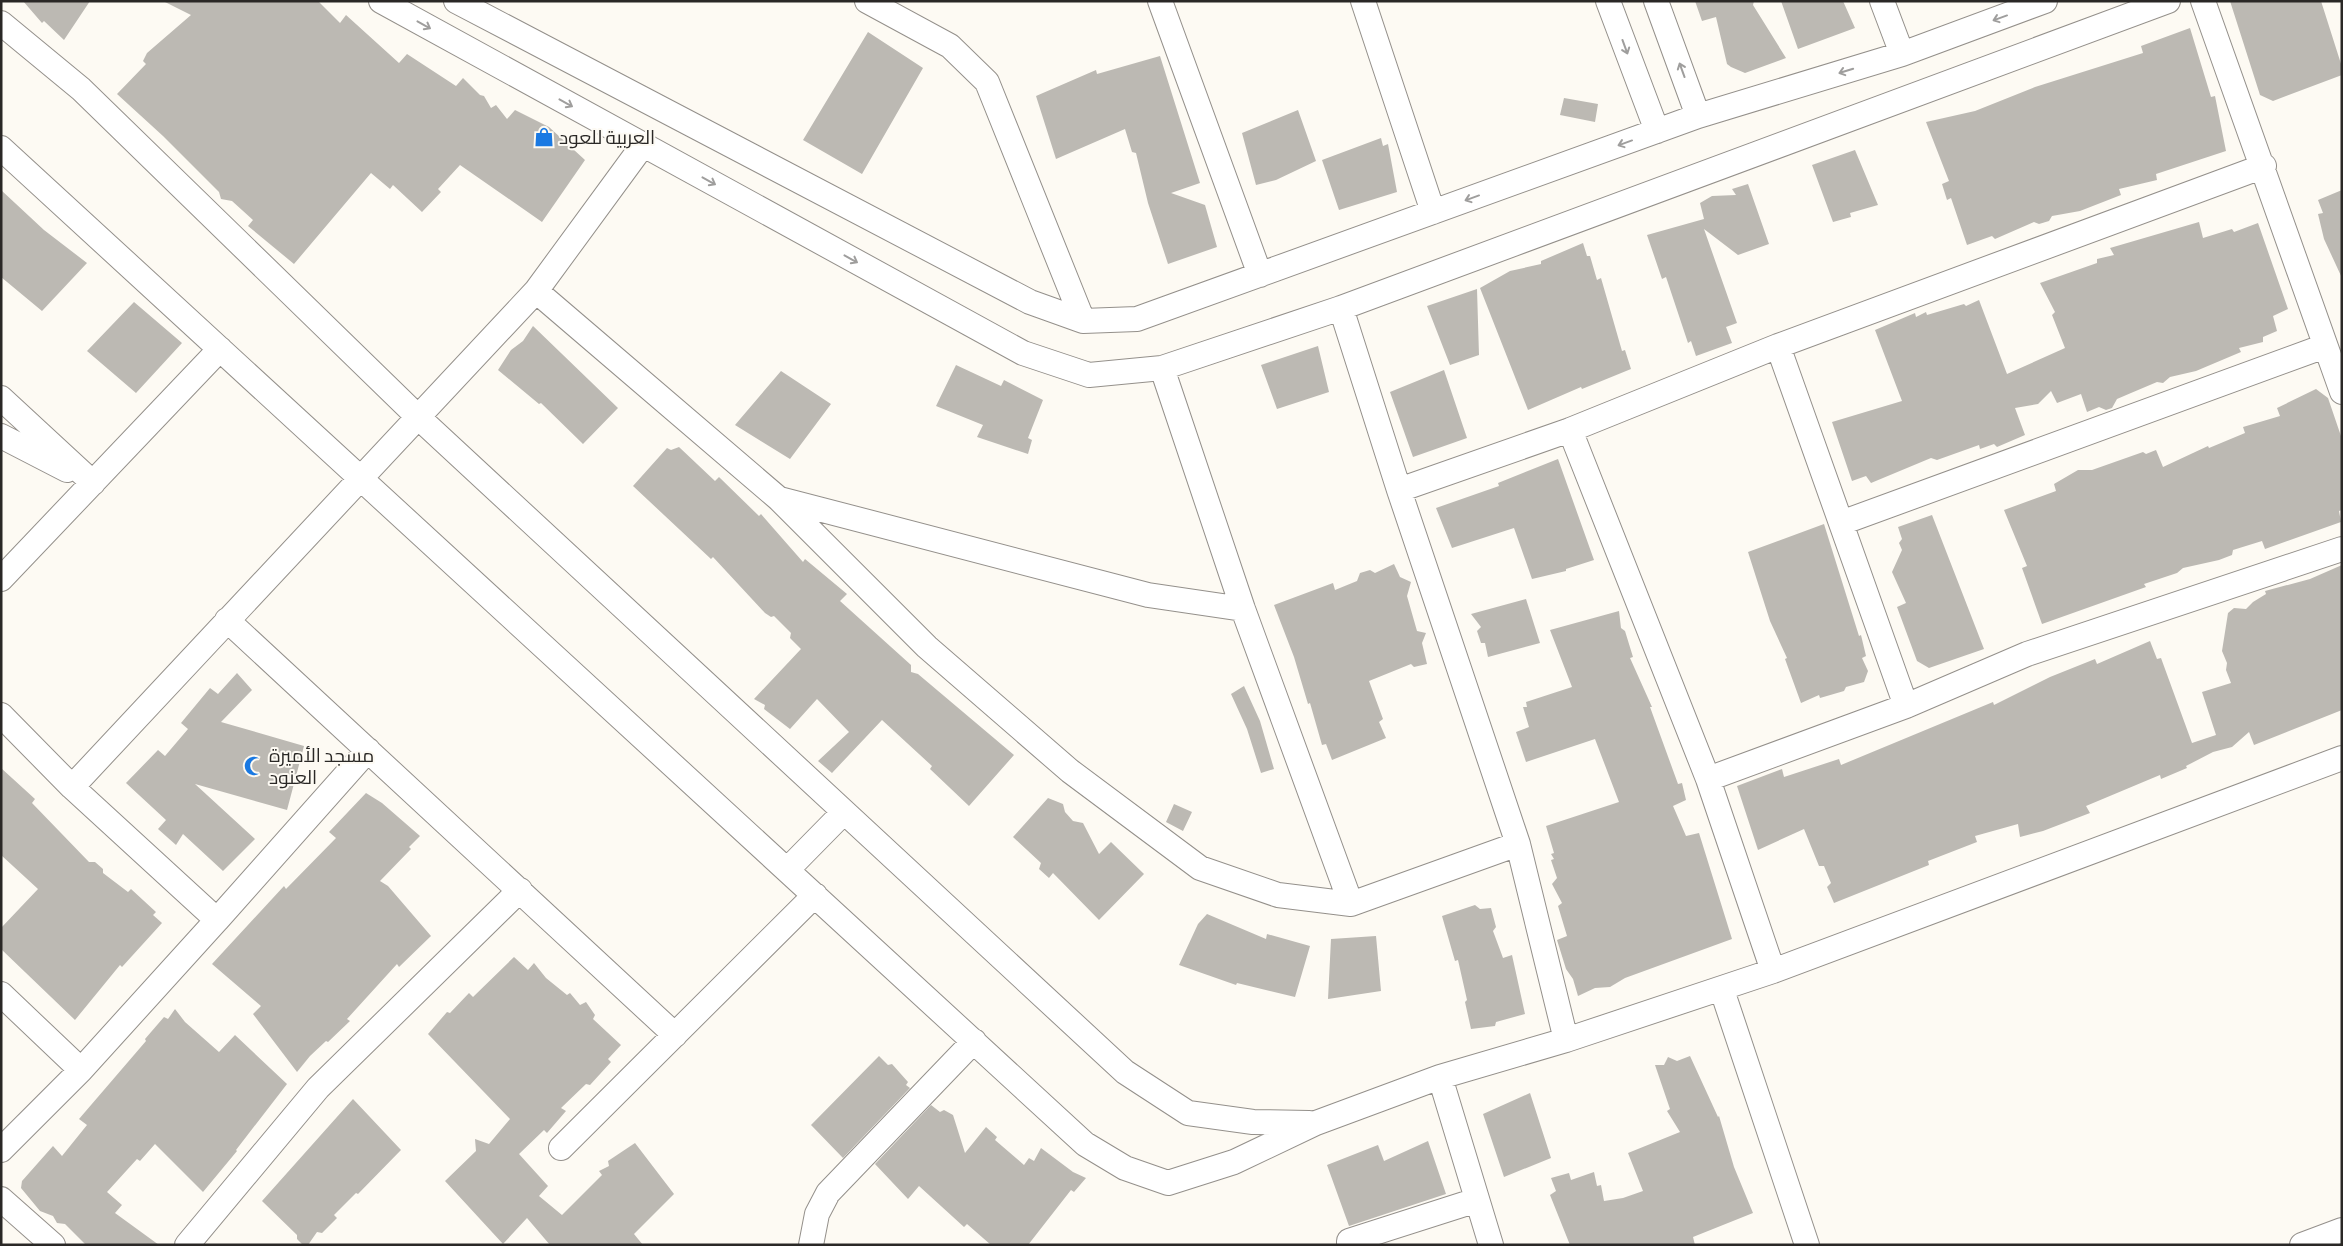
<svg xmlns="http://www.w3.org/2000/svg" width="2343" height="1246" viewBox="0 0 2343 1246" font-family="'Alegreya Sans',Cairo,sans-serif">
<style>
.building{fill:#bcb9b3}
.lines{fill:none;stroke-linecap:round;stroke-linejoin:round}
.minor-casing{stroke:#94908b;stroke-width:26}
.minor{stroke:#fff;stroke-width:24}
.oneway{stroke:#9f9e9d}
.labels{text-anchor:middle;stroke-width:4;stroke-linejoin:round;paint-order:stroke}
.poi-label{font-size:19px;fill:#2a2826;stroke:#fdfaf3;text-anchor:start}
</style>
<rect width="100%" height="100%" fill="#fdfaf3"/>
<!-- building -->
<path class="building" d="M23,1H90L64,40L44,21L42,23Z
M163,1H318L340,23L346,15L399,63L407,54L456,86L463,78L480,95L484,96L491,108L496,105L507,119L515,110L549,127L585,160L542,222L460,165L438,189L441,192L422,212L393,185L390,189L371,173L294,264L248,226L253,220L232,201L221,199L219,192L163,136L117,94L146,64L143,61L147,53L191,15Z
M1695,1H1754L1753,5L1786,58L1745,73L1731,67L1727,64L1716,17L1702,21Z
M1781,1H1843L1855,28L1798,49Z
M2230,1H2321L2342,67V75L2273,101L2260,95Z
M2190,28L2211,97L2215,96L2226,151L2156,174L2157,180L2119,189L2121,195L2080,211L2052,216L2049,221L2039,224L2034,222L1995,239L1992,236L1967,245L1951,198L1947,200L1942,184L1949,181L1926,122L1975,111L2035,87L2143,53L2141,46Z
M868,32L923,68L862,174L803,140Z
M1160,56L1200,183L1171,193L1205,205L1217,247L1168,264L1148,203L1136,153L1132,152L1125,129L1056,159L1036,96L1096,70L1097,74Z
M1564,98L1598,104L1595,122L1560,115Z
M1298,110L1316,161L1276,180L1256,185L1242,133Z
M1381,138L1383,146L1388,144L1397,192L1339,210L1322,160Z
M1855,150L1878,205L1850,213L1851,217L1833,222L1812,165Z
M1748,184L1769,244L1738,255L1704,229L1737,323L1726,327L1732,343L1696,356L1691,341L1688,343L1666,277L1662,279L1647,235L1704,219L1700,203L1712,196L1736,195L1732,189Z
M1,190L44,230L87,263L42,311L1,277Z
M2342,190V278L2324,239L2318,214L2323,213L2318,200Z
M2199,222L2203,238L2232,229L2234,232L2258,223L2288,309L2273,316L2277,331L2263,337V342L2239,348L2241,352L2196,371L2170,377L2163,383L2157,382L2131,393L2117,399L2112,408L2106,410L2099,407L2087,412L2081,394L2057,403L2051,391L2038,404L2015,408L2025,435L1997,447L1994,444L1980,449L1979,445L1937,460L1931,458L1871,483L1866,476L1852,481L1832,422L1902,401L1875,330L1915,313L1916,317L1926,312L1927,315L1964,304L1966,306L1979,300L2007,374L2065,348L2052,315L2055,312L2040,283L2097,263V259L2114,255L2110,248Z
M1583,243L1587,256H1590L1597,280L1601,278L1622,351L1625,350L1631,369L1582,389L1581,387L1528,410L1480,288L1510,271L1541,264V261Z
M1477,289L1479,355L1450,365L1427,306Z
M134,302L182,343L136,393L87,351Z
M533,326L618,408L583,444L541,403L539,404L498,370L511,350L523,341Z
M1318,346L1329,392L1277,409L1261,365Z
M956,365L1001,386L1004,380L1043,400L1028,438L1032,440L1028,454L977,437L983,425L936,406Z
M1444,370L1467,438L1413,457L1390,392Z
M781,371L831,404L790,459L735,425Z
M2316,389L2328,398L2342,439V510L2339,511L2341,522L2265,549L2262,541L2233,550L2232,555L2219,560L2183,568L2177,573L2144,584L2146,587L2042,624L2022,568L2027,566L2004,510L2056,491L2054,484L2078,470H2092L2143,452L2146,454L2156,450L2163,467L2208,446L2209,448L2245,433L2243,427L2280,416L2277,408Z
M679,447L715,481L719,477L759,516L761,514L803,562L805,559L847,594L840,601L911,665V672L918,674L1014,755L969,806L930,769L932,766L882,720L832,773L818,761L849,732L817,699L790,729L764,709L765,705L754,699L801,649L790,638L791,633L774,616L771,617L765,613L713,557L711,559L633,486L667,448L671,450Z
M1558,459L1594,560L1566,569V571L1532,579L1514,528L1452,548L1436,508L1499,486L1498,483Z
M1932,515L1984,649L1929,668L1917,661L1897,607L1906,603L1892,572L1902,550L1899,543L1902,539L1898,527Z
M1824,524L1859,636L1861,635L1866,656L1862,658L1868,671L1864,682L1846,687L1844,691L1820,698L1819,695L1801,703L1785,659L1787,658L1770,621L1748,552Z
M1394,564L1400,577L1411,582L1407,596L1417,631L1426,633L1422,643L1427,664L1414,667L1411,664L1369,681L1383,719L1379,722L1386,738L1332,760L1326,744L1322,745L1310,703L1308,704L1294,657L1274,605L1333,583L1335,590L1357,581L1360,573L1370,570L1375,573Z
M2342,565V710L2254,745L2249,732L2232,747L2213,752L2186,766L2187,768L2161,779L2160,775L2148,780L2086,806L2090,813L2043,831L2020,837L2018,824L1975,836L1977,842L1928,861L1929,865L1834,903L1827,887L1831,883L1824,866H1819L1804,829L1758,850L1737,786L1782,769L1784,777L1839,759L1841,765L1993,702L1994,705L2050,677L2095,659L2097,664L2150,641L2157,659L2161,658L2192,743L2216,735L2202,692L2231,683L2226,670L2227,663L2222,651L2228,613L2234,608L2246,609L2253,602L2266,594L2265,591L2310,579Z
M1526,599L1540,643L1488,657L1485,643H1481L1477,631L1481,627L1471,614Z
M1619,611L1621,628L1625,631L1633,657L1630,658L1652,707H1650L1678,784L1682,783L1686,800L1673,806L1686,836L1699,833L1732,939L1625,978L1610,987L1595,988L1578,996L1573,979L1566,969L1557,940L1567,936L1558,906L1562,903L1552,884L1557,878L1551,860L1554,859L1551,854L1554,853L1546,826L1619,802L1595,739L1526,762L1516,732L1529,727L1523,707H1527L1526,702L1572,687L1550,630Z
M237,673L252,690L221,722L304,746L287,810L195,784L255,839L223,871L183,834L176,845L158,829L166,820L126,783L158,750L165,756L188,729L181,723L210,688L218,694Z
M1244,686L1260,721L1274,769L1261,773L1247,729L1231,694Z
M1,768L35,799L32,803L89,862H95L103,869V873L128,892L131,889L156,912L153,915L162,923L122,967L120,965L75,1020L1,949V928L38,889L1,855Z
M366,793L382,803L420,836L409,847L411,849L380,881L388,886L431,936L399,967L397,964L347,1019L350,1021L328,1042L326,1041L310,1056L297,1072L253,1014L261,1006L212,964L284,886L286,889L336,838L329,832Z
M1048,798L1063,804L1065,812L1073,821L1083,823L1099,854L1111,842L1144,874L1099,920L1053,873L1049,878L1039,869L1041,863L1013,837Z
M1174,804L1192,812L1183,831L1166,822Z
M1475,905L1480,909L1491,908L1496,927L1493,931L1503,958L1512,955L1525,1014L1496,1022L1495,1026L1471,1029L1465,1002L1467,1000L1458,960L1455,961L1442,916Z
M1207,914L1266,939L1267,934L1310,946L1295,997L1237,983L1236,985L1179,965L1198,924Z
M1376,936L1381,991L1328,999L1331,939Z
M514,957L528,970L534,963L546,978L567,995L570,993L580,1005L586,1002L595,1015L593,1019L621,1045L608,1059L611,1062L590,1085L586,1084L561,1108L566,1111L547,1133L544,1130L519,1154L548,1186L539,1196L562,1215L602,1175L599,1171L609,1166L608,1161L635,1143L674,1194L634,1234L643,1245H550L527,1218L503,1244L445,1181L476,1151L475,1139L489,1144L510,1119L428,1034L447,1012L450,1013L469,993L473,997Z
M175,1009L185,1022L219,1052L235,1035L287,1084L236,1150L237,1151L203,1192L155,1144L140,1161L137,1159L107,1192L122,1205L115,1213L159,1245H86L65,1224L57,1223L53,1216L40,1211L21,1188L22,1181L53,1146L62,1156L87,1125L79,1119L146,1041L145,1039L164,1017L168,1019Z
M879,1056L888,1065L892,1064L908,1082L906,1085L910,1088L843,1158L811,1125Z
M1690,1056L1718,1117L1719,1116L1734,1167L1753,1213L1693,1237L1695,1245H1570L1550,1195L1556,1191L1551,1178L1569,1173L1571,1180L1594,1172L1597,1186L1601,1185L1604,1201L1623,1198L1643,1191L1628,1153L1680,1132L1667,1111L1670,1109L1655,1065H1664L1668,1057L1677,1061Z
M1530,1093L1551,1158L1504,1177L1483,1114Z
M353,1099L401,1150L358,1194L356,1193L334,1215L337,1218L322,1233L317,1232L308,1245H303L297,1239V1235L262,1201Z
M931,1105L940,1112L944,1110L953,1115L965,1153L986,1127L997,1137L995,1140L1024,1165L1029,1158L1034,1161L1041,1148L1073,1172L1086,1178L1074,1192L1071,1190L1028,1245H991L967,1224L964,1227L919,1186L908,1199L875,1164Z
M1428,1141L1446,1194L1349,1226L1327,1165L1378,1145L1384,1161Z"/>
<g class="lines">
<defs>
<path id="minor" d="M381,1L1023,353L1089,375L1162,368L1341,308L2168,1
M456,1L1030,302L1083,321L1137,319L1698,116L1902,54L2045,1
M867,1L950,46L987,82L1083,321
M1160,1L1260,275
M1363,1L1433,212
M1608,1L1657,131
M1656,1L1698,116
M1882,1L1902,54
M2203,1L2342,392
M1,23L81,89L418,417L1125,1072L1188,1113L1253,1122L1309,1123
M1,148L1085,1144L1125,1168L1168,1183L1234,1162L1316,1123L1440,1077L1566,1040L1773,971L2342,758
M536,291L779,499L927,647L1070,771L1200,868L1278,895L1351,904L1518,844
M1341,308L1399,490L1518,844L1566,1040
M1778,346L1906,706
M1162,368L1243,609L1351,904
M1,398L93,483
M1570,430L1708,779L1773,971
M1,436L67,470
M1399,490L1570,430L1778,346L2264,166
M780,499L1148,595L1243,609
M1841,523L2325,346
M1,579L220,349
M227,620L675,1035
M1,715L72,787L217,920L81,1070L1,1150
M1708,779L1906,706L2027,654L2342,549
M72,787L536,291L643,145
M787,870L844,812
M217,920L368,750
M1722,990L1807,1245
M1,994L81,1070
M1440,1077L1491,1245
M561,1148L815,895
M1,1199L53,1245
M187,1245L318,1088L520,890
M811,1245L817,1214L828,1193L974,1041
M1349,1245V1241L1477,1200
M2302,1245L2342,1230"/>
</defs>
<!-- minor casing -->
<use href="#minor" class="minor-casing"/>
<!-- minor -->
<use href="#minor" class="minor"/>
</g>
<!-- one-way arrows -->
<defs><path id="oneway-shaft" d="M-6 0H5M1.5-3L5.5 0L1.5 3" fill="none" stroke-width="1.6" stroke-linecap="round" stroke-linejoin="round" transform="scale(1.25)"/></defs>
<g class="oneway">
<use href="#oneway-shaft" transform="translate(2000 18) rotate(160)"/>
<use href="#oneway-shaft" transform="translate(424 25) rotate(29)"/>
<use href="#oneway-shaft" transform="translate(1625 47) rotate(70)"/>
<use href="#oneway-shaft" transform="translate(1682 70) rotate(-110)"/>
<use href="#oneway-shaft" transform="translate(1846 71) rotate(163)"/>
<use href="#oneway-shaft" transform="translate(566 103) rotate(29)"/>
<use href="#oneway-shaft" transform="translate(1625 143) rotate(160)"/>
<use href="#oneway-shaft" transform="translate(709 181) rotate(29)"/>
<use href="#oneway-shaft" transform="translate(1472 198) rotate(160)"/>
<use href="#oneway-shaft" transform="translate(851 259) rotate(29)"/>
</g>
<!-- icons -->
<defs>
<symbol id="shop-bare" viewBox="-9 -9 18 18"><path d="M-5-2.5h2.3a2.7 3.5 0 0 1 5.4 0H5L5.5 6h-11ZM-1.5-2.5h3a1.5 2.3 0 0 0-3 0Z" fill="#1a79e2" stroke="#fdfaf3" stroke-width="2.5" paint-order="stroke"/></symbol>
<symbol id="mosque-bare" viewBox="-9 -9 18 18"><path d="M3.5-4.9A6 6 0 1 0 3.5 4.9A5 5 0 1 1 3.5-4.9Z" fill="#1a79e2" stroke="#fdfaf3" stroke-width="2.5" paint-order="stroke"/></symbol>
</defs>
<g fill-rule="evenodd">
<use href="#shop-bare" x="530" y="123" width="28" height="28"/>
<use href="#mosque-bare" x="240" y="752" width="28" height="28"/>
</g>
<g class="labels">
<!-- poi labels -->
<g class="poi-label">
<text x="559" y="144">العربية للعود</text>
<text x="269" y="762">مسجد الأميرة<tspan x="269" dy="22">العنود</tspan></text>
</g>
</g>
<!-- border -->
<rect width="2343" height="1246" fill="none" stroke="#2a2826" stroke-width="5"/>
</svg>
